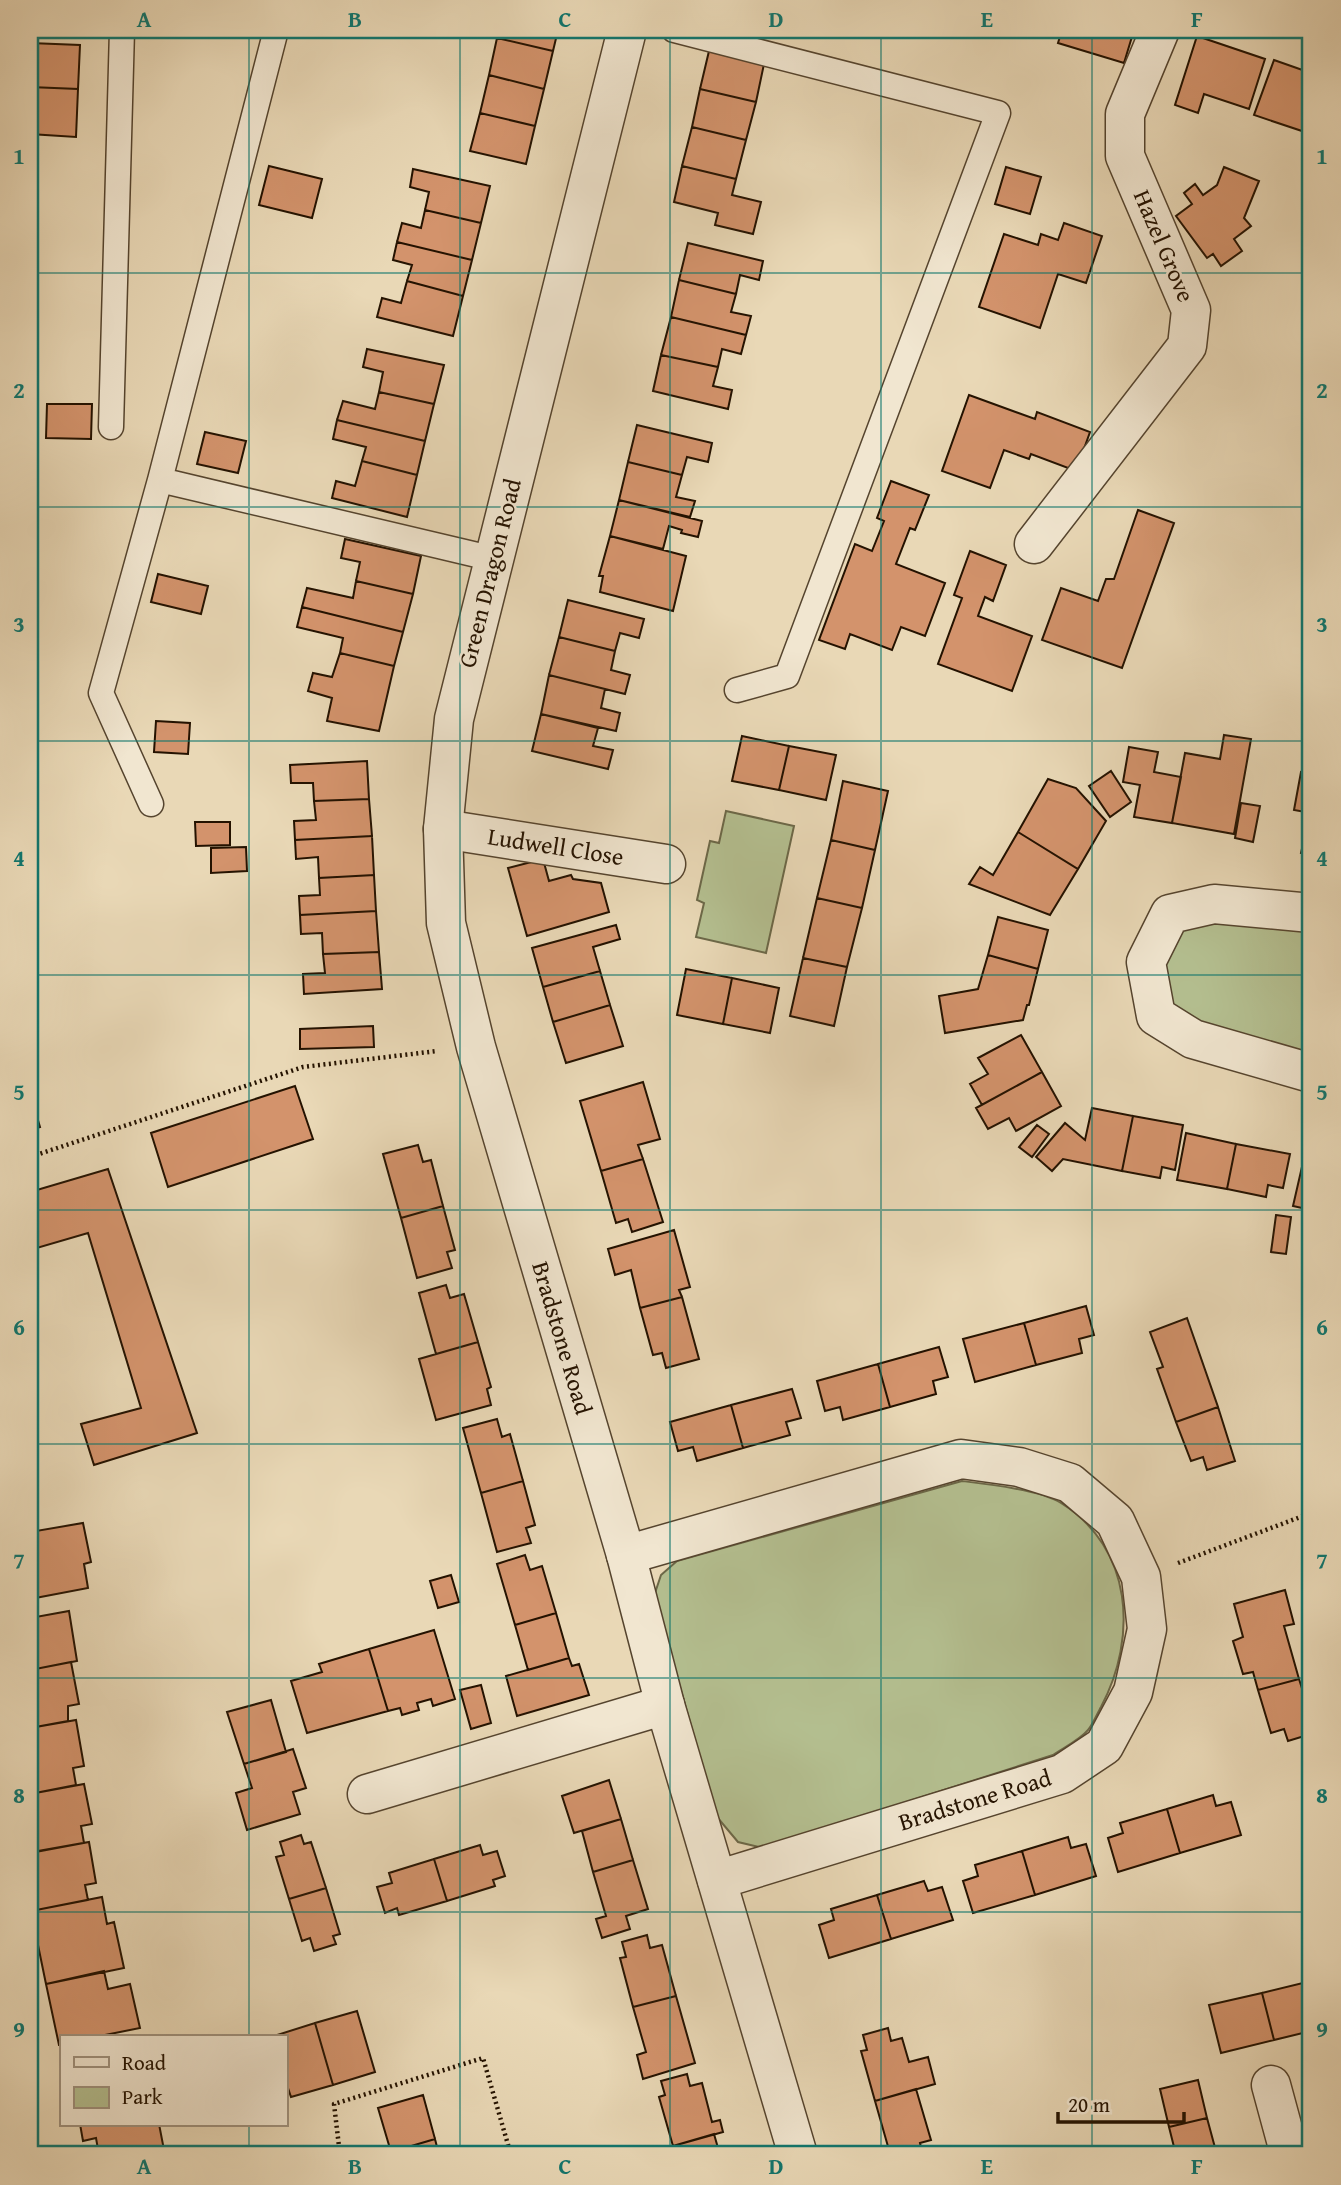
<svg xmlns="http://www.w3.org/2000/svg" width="1341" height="2185" viewBox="0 0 1341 2185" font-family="'Gentium Book Plus',serif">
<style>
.green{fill:#b4bf90;stroke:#6c6848;stroke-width:2}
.building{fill:#d3936c;stroke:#241200;stroke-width:2}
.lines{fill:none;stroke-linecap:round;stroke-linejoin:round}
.lane-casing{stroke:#55442e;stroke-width:27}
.street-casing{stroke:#55442e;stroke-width:41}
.path{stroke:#241200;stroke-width:4.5;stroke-dasharray:2 3.5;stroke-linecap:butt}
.lane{stroke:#f1e6d0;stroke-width:24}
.street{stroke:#f1e6d0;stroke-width:38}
.grid{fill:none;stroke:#0f766e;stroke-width:2;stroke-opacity:0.55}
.labels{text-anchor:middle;stroke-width:5;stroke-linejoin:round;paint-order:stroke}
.street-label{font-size:24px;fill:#241200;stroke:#f1e6d0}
.neatline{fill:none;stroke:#0f766e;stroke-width:2.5}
.grid-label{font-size:23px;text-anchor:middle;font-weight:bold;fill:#0f766e}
</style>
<rect width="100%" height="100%" fill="#e9d8b6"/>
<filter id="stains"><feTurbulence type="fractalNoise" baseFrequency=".00286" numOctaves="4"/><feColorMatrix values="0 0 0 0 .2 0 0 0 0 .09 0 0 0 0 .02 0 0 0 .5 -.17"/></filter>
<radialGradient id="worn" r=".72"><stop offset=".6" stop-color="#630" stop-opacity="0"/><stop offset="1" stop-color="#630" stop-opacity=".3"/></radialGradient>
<!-- green -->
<path class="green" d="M726,811L794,826L766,953L696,937L704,903L697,900L710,841L719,843Z
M1215,923L1311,932V1054L1201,1022L1172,1005L1165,965L1182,930Z
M962,1481C987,1484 1041,1490 1061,1503C1133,1548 1138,1637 1101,1707C1097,1714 1093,1724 1088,1730C1080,1740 1063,1748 1053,1755L763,1848L738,1842L717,1817L654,1596L661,1575L677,1561Z"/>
<!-- building -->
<path class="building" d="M499,30H558L553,51L497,38Z
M1062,30H1134L1124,63L1058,43Z
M1197,36L1265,59L1249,109L1204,94L1198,113L1175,105Z
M497,38L553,51L544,89L489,75Z
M30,43L80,45L78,89L30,87Z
M709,51L764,64L756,102L700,89Z
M1274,60L1311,73V134L1254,115Z
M489,75L544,89L535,126L480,113Z
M30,87L78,89L76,137L30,134Z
M700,89L756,102L746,140L692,127Z
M480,113L535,126L526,164L470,151Z
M692,127L746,140L736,179L682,166Z
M269,166L322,179L312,218L259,205Z
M682,166L736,179L732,195L761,202L753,234L715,225L718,213L674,202Z
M1006,167L1041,177L1030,214L995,204Z
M1224,167L1259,181L1244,218L1251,226L1234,239L1242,251L1221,266L1213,254L1207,258L1176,216L1192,204L1184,193L1195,184L1203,195L1217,185Z
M413,169L490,186L481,223L425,210L429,192L410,187Z
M425,210L481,223L472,260L397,242L402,223L421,228Z
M1064,223L1102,236L1086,283L1058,274L1040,328L979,307L1004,234L1038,245L1041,234L1058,240Z
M397,242L472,260L463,296L407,281L412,265L393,260Z
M688,243L763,261L759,280L740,275L736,294L679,280Z
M679,280L736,294L731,312L751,316L746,335L671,317Z
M407,281L463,296L453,336L377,317L382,298L401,303Z
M671,317L746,335L741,354L722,349L718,367L661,355Z
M367,349L444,365L434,404L379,392L383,372L363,367Z
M661,355L718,367L713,386L732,390L728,409L653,391Z
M379,392L434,404L425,441L337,420L343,401L375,409Z
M969,395L1035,419L1037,412L1090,432L1076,471L1031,454L1029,459L1004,450L990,488L942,471Z
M47,404H92L91,439L46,438Z
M337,420L425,441L417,475L362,461L366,447L333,439Z
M637,425L712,443L708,462L687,457L682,475L628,462Z
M205,432L246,441L238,473L197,464Z
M362,461L417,475L407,517L332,498L336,481L355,486Z
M628,462L682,475L676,497L695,501L690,517L619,500Z
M891,481L929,495L915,530L910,528L896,564L945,583L925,636L901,627L892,650L850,634L845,649L819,640L855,544L872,551L884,521L877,518Z
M619,500L702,521L698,537L681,533L682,530L669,526L663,549L610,536Z
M1138,510L1174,523L1122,668L1042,640L1061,588L1098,601L1106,579H1114Z
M610,536L686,556L673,611L600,592L603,576H599Z
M345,539L421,556L413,594L356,581L360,562L341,558Z
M970,551L1006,565L993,601L985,597L978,616L1032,636L1012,691L938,664L962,598L954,595Z
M158,574L208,586L201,614L151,602Z
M356,581L413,594L403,632L302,607L307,588L353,598Z
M568,600L644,619L639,638L620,633L615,651L559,637Z
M302,607L403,632L394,666L340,653L343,638L297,627Z
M559,637L615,651L611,670L630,675L625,694L549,675Z
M340,653L394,666L379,731L327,721L332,698L308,691L313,673L332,677Z
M549,675L605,689L601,708L620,713L616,731L541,714Z
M541,714L598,728L593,746L613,750L608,769L532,751Z
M156,721L190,723L188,754L154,752Z
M1224,735L1251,739L1234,834L1172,823L1185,753L1220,759Z
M742,736L789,746L779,790L732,781Z
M789,746L836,755L826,800L779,790Z
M1129,747L1158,752L1154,772L1181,777L1172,823L1134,817L1140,785L1123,782Z
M367,761L369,799L314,801L313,783H291L290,765Z
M1111,771L1131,802L1110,817L1089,786Z
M1301,772L1311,774V813L1294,810Z
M1048,779L1076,788L1106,821L1078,869L1018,832Z
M843,781L888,791L875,850L831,840Z
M369,799L372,836L295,840L294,821L316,820L314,801Z
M1241,803L1260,806L1253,842L1235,838Z
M1310,813H1311V855L1301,853Z
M195,822H230V845L196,846Z
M1018,832L1078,869L1050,915L969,884L980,867L993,875Z
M372,836L374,875L319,878L318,857L296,859L295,840Z
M831,840L875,850L862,908L817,898Z
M246,847L247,871L211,873V848Z
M543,859L549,881L571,875L573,879L601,883L609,912L527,936L508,868Z
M374,875L376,911L300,915L299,896L320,895L319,878Z
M817,898L862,908L847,967L803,958Z
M376,911L379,952L323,954L322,933L301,934L300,915Z
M998,917L1048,930L1038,969L988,955Z
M616,925L620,939L593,947L600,971L543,987L532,948Z
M379,952L382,989L304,994L303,974L325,973L323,954Z
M988,955L1038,969L1029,1005H1027L1023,1020L945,1033L939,996L978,989Z
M803,958L847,967L834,1026L790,1016Z
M686,969L732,978L723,1024L677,1015Z
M600,971L610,1005L553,1022L543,987Z
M732,978L779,988L770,1033L723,1024Z
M610,1005L623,1046L566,1063L553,1022Z
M373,1026L374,1047L300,1049V1029Z
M1021,1035L1042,1072L982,1105L970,1084L988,1074L978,1058Z
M1042,1072L1061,1106L1016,1131L1009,1118L988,1129L976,1108Z
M643,1082L660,1139L638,1145L643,1159L601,1171L580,1101Z
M295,1086L313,1139L168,1187L151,1133Z
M30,1093L40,1127L30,1130Z
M1092,1108L1133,1116L1122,1171L1063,1159L1052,1171L1036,1157L1065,1123L1085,1140Z
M1133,1116L1183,1125L1175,1170L1162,1167L1160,1178L1122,1171Z
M1037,1125L1049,1134L1032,1157L1019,1147Z
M1186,1133L1236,1144L1227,1189L1177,1180Z
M1236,1144L1290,1154L1283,1188L1268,1185L1266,1197L1227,1189Z
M418,1145L423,1162L431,1160L443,1206L401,1218L383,1154Z
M1304,1158L1311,1160V1210L1293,1206Z
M643,1159L663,1222L632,1232L628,1219L616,1223L601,1171Z
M108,1169L197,1433L94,1465L81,1424L141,1408L88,1233L30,1250V1192Z
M443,1206L455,1250L447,1252L452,1268L417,1278L401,1218Z
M1276,1215L1291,1217L1286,1254L1271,1252Z
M674,1230L690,1287L679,1290L682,1297L640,1308L631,1270L615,1275L608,1249Z
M446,1285L450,1298L464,1294L478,1342L436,1354L419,1293Z
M682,1297L699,1359L666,1368L662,1353L653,1355L640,1308Z
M1086,1306L1094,1335L1079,1339L1082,1353L1036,1365L1024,1323Z
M1187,1318L1218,1407L1176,1422L1157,1369L1163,1367L1150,1332Z
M1024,1323L1036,1365L975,1382L963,1339Z
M478,1342L491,1387L487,1389L491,1405L436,1420L419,1359Z
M939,1347L948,1377L933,1381L936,1394L890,1407L878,1364Z
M878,1364L890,1407L843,1420L840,1407L825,1411L817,1381Z
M792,1389L801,1418L786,1422L790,1435L743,1448L731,1405Z
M731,1405L743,1448L697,1461L693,1447L678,1451L670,1422Z
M1218,1407L1235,1461L1207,1470L1203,1457L1191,1461L1176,1422Z
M497,1419L502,1437L510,1434L523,1481L481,1493L463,1428Z
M523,1481L535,1525L526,1528L531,1543L497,1552L481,1493Z
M83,1523L91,1562L84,1564L88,1588L30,1599V1532Z
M525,1555L530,1570L542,1566L556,1613L515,1625L497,1564Z
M451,1575L459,1602L438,1608L430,1581Z
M1285,1590L1294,1624L1284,1626L1299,1679L1258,1690L1253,1672L1243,1674L1233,1641L1243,1637L1234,1604Z
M69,1611L77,1661L30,1670V1618Z
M556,1613L569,1658L528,1670L515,1625Z
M434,1630L455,1699L433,1706L431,1699L417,1703L419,1710L402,1715L400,1708L388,1711L369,1649Z
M369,1649L388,1711L307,1733L291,1681L322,1672L319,1664Z
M569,1658L572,1666L579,1664L589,1695L517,1716L506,1676Z
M71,1662L79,1704L68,1706V1721L30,1728V1670Z
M1299,1679L1311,1717V1734L1288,1741L1284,1729L1271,1733L1258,1690Z
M481,1685L491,1723L471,1729L460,1690Z
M271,1700L286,1752L244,1764L227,1712Z
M76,1720L84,1766L73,1768L76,1785L30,1794V1728Z
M293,1749L306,1788L293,1792L300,1814L247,1830L236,1793L252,1788L244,1764Z
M609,1780L621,1819L574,1833L562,1796Z
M84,1784L92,1824L81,1826L84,1843L30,1853V1794Z
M1213,1795L1216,1806L1231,1802L1241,1835L1180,1853L1167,1809Z
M1167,1809L1180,1853L1118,1872L1108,1838L1123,1833L1120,1823Z
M621,1819L633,1860L593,1872L582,1831Z
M301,1835L304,1844L311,1842L326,1888L289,1899L276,1857L284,1855L280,1842Z
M1068,1837L1071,1848L1086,1844L1096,1876L1035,1895L1022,1851Z
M89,1842L96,1883L85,1885L88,1900L31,1911L30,1875L36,1874L32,1852Z
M480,1845L483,1855L497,1851L505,1876L493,1880L495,1886L447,1901L434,1859Z
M1022,1851L1035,1895L973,1913L963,1881L978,1876L975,1865Z
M434,1859L447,1901L399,1915L397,1908L385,1913L377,1887L392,1883L389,1873Z
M633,1860L648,1909L626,1916L630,1929L602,1938L596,1919L606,1916L593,1872Z
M924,1881L928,1891L942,1887L953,1920L891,1939L877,1895Z
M326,1888L340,1934L333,1936L336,1944L314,1951L310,1938L302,1941L289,1899Z
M877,1895L891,1939L829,1958L819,1925L834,1920L831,1909Z
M102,1897L107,1924L114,1922L124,1968L46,1984L31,1911Z
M647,1935L650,1948L662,1945L676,1996L633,2007L620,1958L626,1957L622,1942Z
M104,1971L108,1989L130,1984L140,2028L100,2036H61V2045H59L46,1984Z
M1311,1981V2031L1274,2040L1262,1993Z
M1262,1993L1274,2040L1221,2053L1209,2005Z
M676,1996L695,2063L643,2079L637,2055L646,2052L633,2007Z
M357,2011L375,2072L333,2085L315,2023Z
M315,2023L333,2085L291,2097L285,2079V2036H274Z
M888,2028L891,2041L902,2038L909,2062L928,2057L935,2084L875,2101L861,2051L867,2050L863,2035Z
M687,2074L690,2086L702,2083L712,2122L720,2120L723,2132L673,2146L659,2097L665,2095L661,2081Z
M1198,2080L1207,2118L1169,2127L1160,2089Z
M916,2089L931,2140L920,2143L923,2155H897L895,2148L889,2150L875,2101Z
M423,2095L435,2139L391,2152L378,2108Z
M1207,2118L1217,2155H1176L1169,2127Z
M80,2124H159L165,2155H99L96,2138L83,2141Z
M714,2134L720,2155H675L673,2146Z
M435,2139L439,2155H392L391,2152Z"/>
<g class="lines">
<defs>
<path id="lane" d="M276,30L160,480L494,559
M674,30L998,113L787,676L737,690
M111,427L122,30
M151,804L101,693L160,480"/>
<g id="street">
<path id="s1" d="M627,30L454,719L443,829L446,923L476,1047L626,1555L665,1705L798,2155"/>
<path d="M1034,544L1187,346L1191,310L1125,156V114L1160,30"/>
<path id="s2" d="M443,829L666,864"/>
<path d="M1311,913L1214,904L1170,914L1146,962L1156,1016L1193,1039L1311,1073"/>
<path d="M626,1555L961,1459L1019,1467L1070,1483L1115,1521L1141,1577L1147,1629L1133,1692L1104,1746L1062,1774L717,1880"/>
<path d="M367,1794L665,1705"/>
<path d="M1271,2085L1290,2155"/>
</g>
</defs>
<!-- lane casing -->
<use href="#lane" class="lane-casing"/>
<!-- street casing -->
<use href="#street" class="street-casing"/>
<!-- path -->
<path class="path" d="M30,1157L303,1067L437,1051
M1178,1563L1311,1513
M340,2155L334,2104L483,2058L511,2155"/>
<!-- lane -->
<use href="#lane" class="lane"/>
<!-- street -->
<use href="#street" class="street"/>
</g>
<!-- grid -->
<path class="grid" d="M249,30V2036M460,30V2155M670,30V2155M881,30V2155M1092,30V2155M30,273H1311M30,507H1311M30,741H1311M30,975H1311M30,1210H1311M30,1444H1311M30,1678H1311M30,1912H1311M249,2124V2155"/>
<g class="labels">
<!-- street labels -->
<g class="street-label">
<text transform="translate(1164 246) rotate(67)" y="8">Hazel Grove</text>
<text transform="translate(490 573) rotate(-76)" y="8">Green Dragon Road</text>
<text dy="8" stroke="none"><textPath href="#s2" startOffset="114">Ludwell Close</textPath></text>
<text dy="8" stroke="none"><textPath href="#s1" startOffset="1346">Bradstone Road</textPath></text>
<text transform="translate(975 1800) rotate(-17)" y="8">Bradstone Road</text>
</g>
</g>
<!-- margin -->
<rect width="1341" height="2185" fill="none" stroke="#e9d8b6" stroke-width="77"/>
<!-- legend -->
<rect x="60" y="2035" width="228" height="91" fill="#f1e6d0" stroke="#9f917d" stroke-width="2"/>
<rect x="74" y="2057" width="35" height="10" fill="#f1e6d0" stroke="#9f917d" stroke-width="2"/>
<text x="122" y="2070" font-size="21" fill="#241200">Road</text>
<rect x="74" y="2087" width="35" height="21" fill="#b4bf90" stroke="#9f917d" stroke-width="2"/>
<text x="122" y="2104" font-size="21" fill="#241200">Park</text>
<!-- scale -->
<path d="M1058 2112v10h126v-10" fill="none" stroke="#241200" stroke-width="3.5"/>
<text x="1068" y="2112" font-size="21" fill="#241200" stroke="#f1e6d0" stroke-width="5" paint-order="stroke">20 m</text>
<rect x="38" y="38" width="1264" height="2108" class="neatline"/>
<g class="grid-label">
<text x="144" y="27">A</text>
<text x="355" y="27">B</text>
<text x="565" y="27">C</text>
<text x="776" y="27">D</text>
<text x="987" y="27">E</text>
<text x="1197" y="27">F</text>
<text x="19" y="164">1</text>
<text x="1322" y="164">1</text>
<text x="19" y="398">2</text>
<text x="1322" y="398">2</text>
<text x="19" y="632">3</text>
<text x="1322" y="632">3</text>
<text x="19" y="866">4</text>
<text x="1322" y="866">4</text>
<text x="19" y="1100">5</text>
<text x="1322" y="1100">5</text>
<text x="19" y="1335">6</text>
<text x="1322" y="1335">6</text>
<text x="19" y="1569">7</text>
<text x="1322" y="1569">7</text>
<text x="19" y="1803">8</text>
<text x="1322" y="1803">8</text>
<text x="19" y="2037">9</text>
<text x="1322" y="2037">9</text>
<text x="144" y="2174">A</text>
<text x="355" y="2174">B</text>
<text x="565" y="2174">C</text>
<text x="776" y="2174">D</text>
<text x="987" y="2174">E</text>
<text x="1197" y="2174">F</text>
</g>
<rect width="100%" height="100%" filter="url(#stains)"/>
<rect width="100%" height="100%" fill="url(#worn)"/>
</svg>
